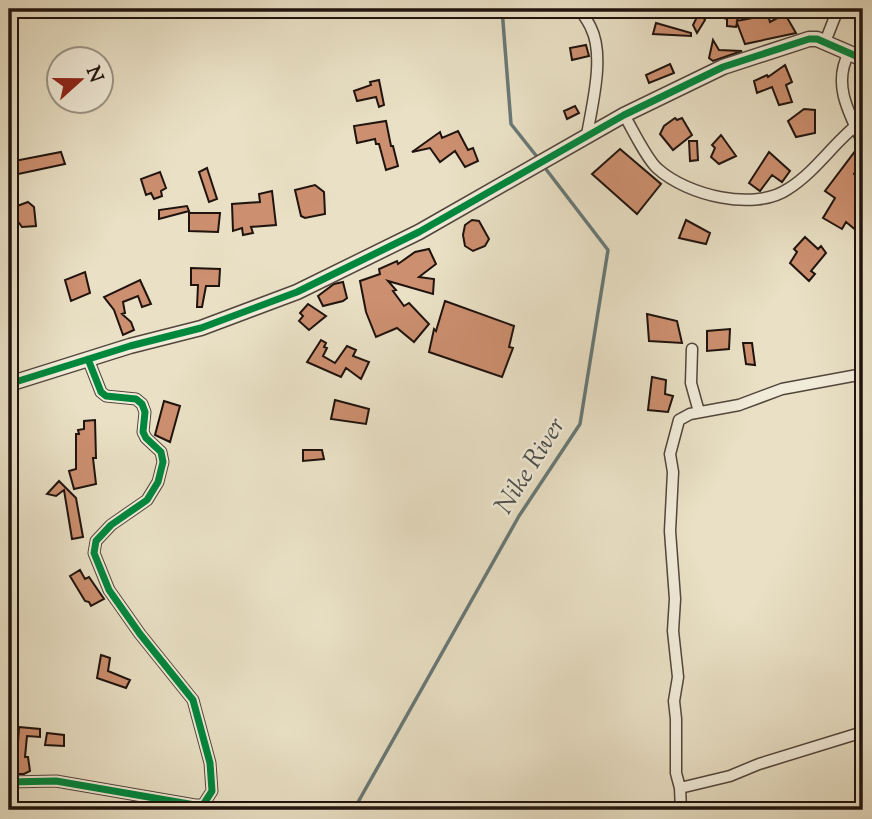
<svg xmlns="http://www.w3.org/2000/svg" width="872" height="819" viewBox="0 0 872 819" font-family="'Sorts Mill Goudy',serif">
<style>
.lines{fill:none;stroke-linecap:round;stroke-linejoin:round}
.stream{stroke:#687876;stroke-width:3.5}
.building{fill:#cc8f6f;stroke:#1f130e;stroke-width:2}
.minor-casing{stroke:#52463c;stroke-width:13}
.tertiary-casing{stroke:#52463c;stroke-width:17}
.minor{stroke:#f1ebd9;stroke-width:10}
.tertiary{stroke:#f1ebd9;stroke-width:14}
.cycleway-casing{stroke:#f1ebd9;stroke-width:11}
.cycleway{stroke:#00873e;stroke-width:7}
.labels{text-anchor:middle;stroke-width:5;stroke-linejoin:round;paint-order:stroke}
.water-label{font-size:26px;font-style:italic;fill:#4a4e4b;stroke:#f1ebd9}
</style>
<rect width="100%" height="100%" fill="#e9e0c5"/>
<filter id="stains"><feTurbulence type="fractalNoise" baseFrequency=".00286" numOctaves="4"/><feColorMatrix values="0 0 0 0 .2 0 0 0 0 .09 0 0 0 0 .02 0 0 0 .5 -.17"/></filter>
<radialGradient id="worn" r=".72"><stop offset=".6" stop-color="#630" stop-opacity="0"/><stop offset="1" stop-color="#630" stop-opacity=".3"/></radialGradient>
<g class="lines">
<!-- stream -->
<path class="stream" d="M502,9L511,124L538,158
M356,810L357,804L519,516L580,424L608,250L542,164"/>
</g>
<!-- building -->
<path class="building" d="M701,9H741L737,21L768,15L770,22L785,14L796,33L745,44L737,23L736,27L727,26V19L701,11L705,20L697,33L693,25Z
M656,23L691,33V36L653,34Z
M713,40L719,50L742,51L713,61L709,58Z
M586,45L589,56L572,60L570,48Z
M670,64L674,73L649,83L646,75Z
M785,65L792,82L786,85L792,102L779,105L772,87L757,93L754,81L767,75L768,77Z
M379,80L384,105L379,107L376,97L357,101L354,91L371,85L370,82Z
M575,106L579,113L567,119L564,111Z
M804,109L815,110V133L796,137L788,121Z
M675,118L677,120L682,118L692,135L673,150L660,134L664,126Z
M386,121L391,146H393L398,166L386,170L379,144H376L375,139L357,143L354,126Z
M458,131L468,150L473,148L478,161L465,167L455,151L440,162L430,148L412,152L440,132L442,138Z
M721,135L736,156L719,164L711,157L715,148L712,145Z
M689,141H697L698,160L690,161Z
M620,149L661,184L637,214L592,174Z
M856,150L863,155L854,174L863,179V236L846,222L842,229L823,218L835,198L825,191Z
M61,152L65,164L9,176V162Z
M769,152L790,171L782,182L772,175L760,191L749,183Z
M207,168L217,199L209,202L199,172Z
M160,172L166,188L161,191L162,196L154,199L151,193L146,195L141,179Z
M315,185L324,192L325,214L305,218L301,216L295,190Z
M272,191L276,225L251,227L253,233L243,235L242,228L233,231L232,204L260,202L259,194Z
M28,202L34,207L36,226L22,227L9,209Z
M187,206L189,211L159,219V210Z
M189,213H220L218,232L189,231Z
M472,220L479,221L489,239L485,246L473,251L465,246L463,235L465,225Z
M686,220L710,233L706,244L679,238Z
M805,237L818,249L821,246L826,253L811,271L815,274L809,281L790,263L797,252L794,249Z
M429,249L436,264L419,277L434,279L433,294L388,281L396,290L393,291L404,306L409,303L429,324L414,342L397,328L376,337L366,312L360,281L380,274L379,269L397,261L398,264L415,252Z
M191,268L220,269L219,286H206L202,307H197L198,285H191Z
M85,272L90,293L71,301L65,280Z
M140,280L151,304L142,307L138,296L123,302L125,313L122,314L131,322L134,330L123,335L114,310L104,297Z
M343,282L347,298L343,301L323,306L318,296L334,284Z
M445,301L514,326L509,347L513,348L502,377L429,352L434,329L436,331Z
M308,304L326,316L309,330L299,321L303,316L300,313Z
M647,314L677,321L682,343L649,341Z
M730,329L729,349L707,351V331Z
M321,340L326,343L324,347L327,348L323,356L335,363L347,346L356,350L353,356L369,362L361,379L346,368L341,377L307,362Z
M743,343H752L755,365L746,364Z
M652,377L666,380L665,394L673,396L668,412L648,410Z
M335,400L369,409L366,424L331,419Z
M164,401L180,406L170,442L155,435Z
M95,420L96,458H93L96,484L74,489L69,471L76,469V434H79L78,430L84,429V421Z
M303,450H322L324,459L303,461Z
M59,481L76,498L83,537L72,539L64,490L56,496L47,494Z
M80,570L85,579L89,577L104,599L91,606L89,602L85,601L70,576Z
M101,655L110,658L108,671L130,680L126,688L97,678Z
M19,727L40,729V737L27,736L25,757H28L30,771L24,774H17V761L14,757H17Z
M47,733L64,735V746L45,745Z"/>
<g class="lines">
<defs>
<path id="minor" d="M580,9C583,15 588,21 591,28C605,56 592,105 587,135
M825,42L838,9
M849,53C832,84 849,113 863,143
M624,115C632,128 647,160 658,169C687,195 754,212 788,189C817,171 836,139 863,120
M692,349L691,383L699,412
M9,782L56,781L195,805H203L212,791L210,763L193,700L140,634L109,590L94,553L96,541L111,525L147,500L158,482L163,462L161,452L146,438L143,432L145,412L142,404L136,399L106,396L101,392L88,359
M680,788L730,776L759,764L863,732
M681,810L680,788L676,773V719L674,701L678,677L673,631L675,599L670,531L673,472L670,454L679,420L690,414L739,405L782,389L863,374"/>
<path id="tertiary" d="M9,384L130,346L201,328L297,292L419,232L624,115L723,67L809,39H817L863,59"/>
</defs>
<!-- minor casing -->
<use href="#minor" class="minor-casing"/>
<!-- tertiary casing -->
<use href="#tertiary" class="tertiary-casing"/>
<!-- minor -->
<use href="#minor" class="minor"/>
<!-- tertiary -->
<use href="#tertiary" class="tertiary"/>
<defs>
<path id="cycleway" d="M9,384L130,346L201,328L297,292L419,232L624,115L723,67L809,39H817L863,59
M9,782L56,781L195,805H203L212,791L210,763L193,700L140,634L109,590L94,553L96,541L111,525L147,500L158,482L163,462L161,452L146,438L143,432L145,412L142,404L136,399L106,396L101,392L88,359"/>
</defs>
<!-- cycleway casing -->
<use href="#cycleway" class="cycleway-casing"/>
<!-- cycleway -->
<use href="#cycleway" class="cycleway"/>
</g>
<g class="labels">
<!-- water labels -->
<g class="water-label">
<text transform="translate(529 465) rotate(-58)" y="9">Nike River</text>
</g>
</g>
<!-- margin -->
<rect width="872" height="819" fill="none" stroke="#e9e0c5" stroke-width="35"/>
<rect x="10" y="10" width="851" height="798" fill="none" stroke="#1f130e" stroke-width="3.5"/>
<rect x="18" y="18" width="837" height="784" fill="none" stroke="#1f130e" stroke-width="2"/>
<!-- north arrow -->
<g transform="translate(80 80) rotate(69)"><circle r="33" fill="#f1ebd9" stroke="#9d9588" stroke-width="2"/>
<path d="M0-5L12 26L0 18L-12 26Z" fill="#8f2418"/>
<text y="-10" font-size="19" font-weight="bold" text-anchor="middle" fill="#1f130e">N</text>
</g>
<rect width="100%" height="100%" filter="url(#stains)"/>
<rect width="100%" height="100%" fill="url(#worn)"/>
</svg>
